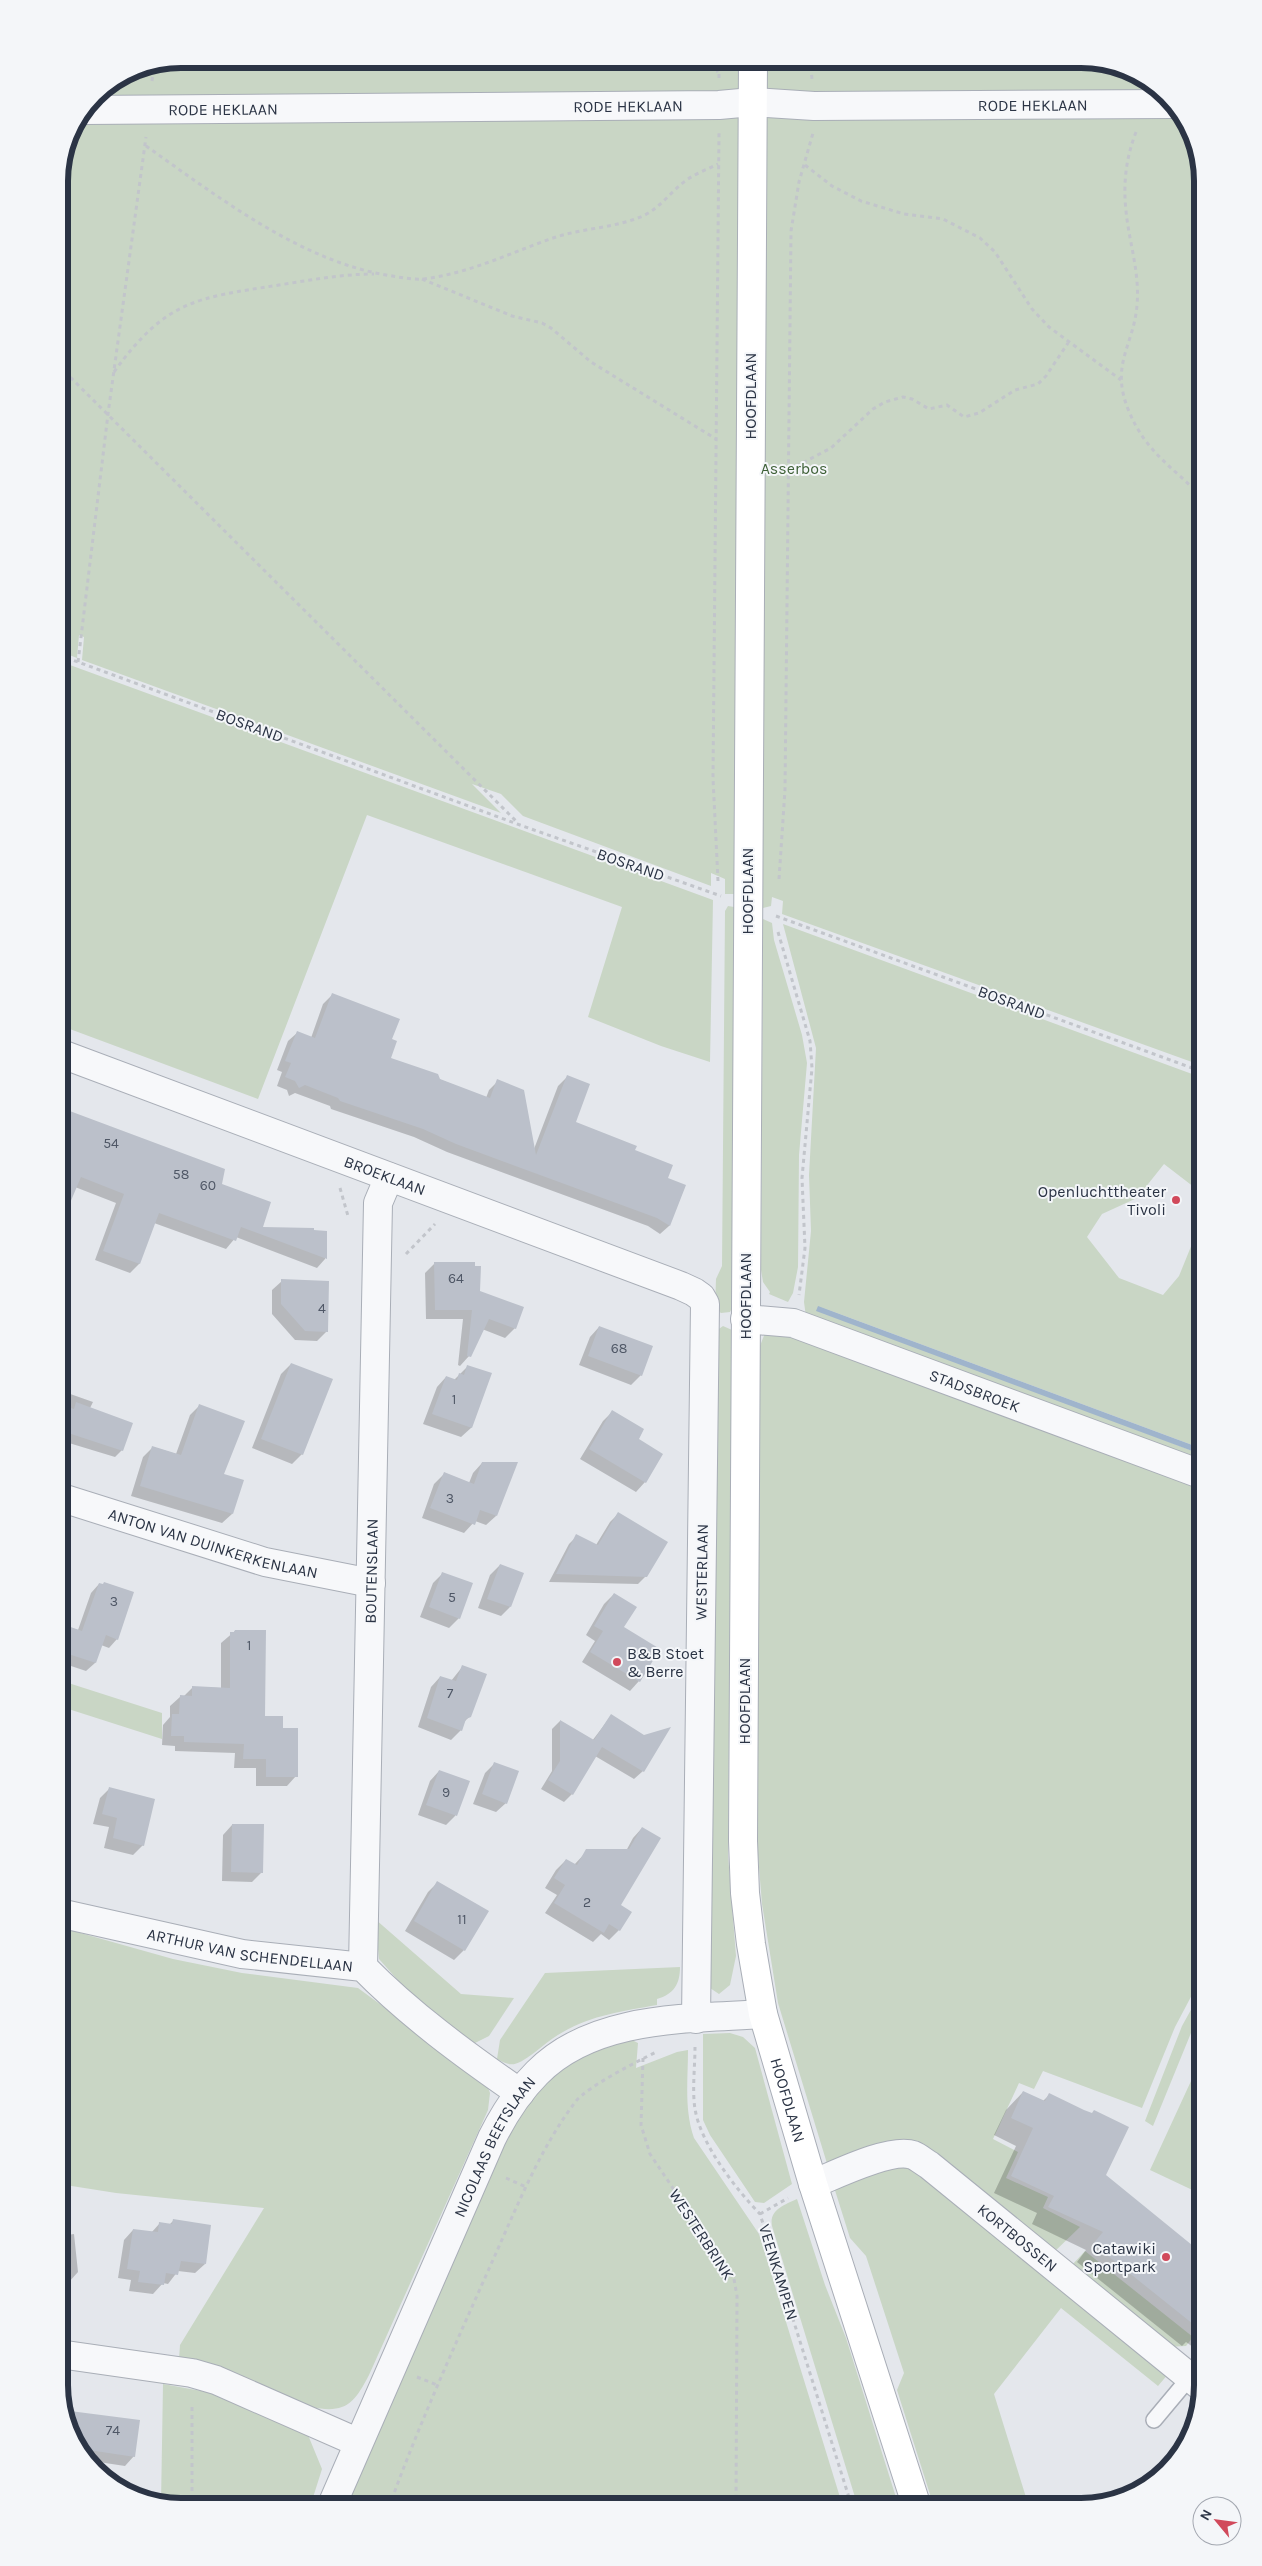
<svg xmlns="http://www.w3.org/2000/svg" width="1262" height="2566" viewBox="0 0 1262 2566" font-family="Karla,sans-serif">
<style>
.green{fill:#c9d6c5}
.water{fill:#9fb4cc}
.shadow{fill:#0003}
.building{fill:#bbc0ca}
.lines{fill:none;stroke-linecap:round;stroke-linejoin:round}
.lane-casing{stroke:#a9aeb7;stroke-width:18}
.street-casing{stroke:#a9aeb7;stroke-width:30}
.secondary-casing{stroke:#a9aeb7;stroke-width:30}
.path{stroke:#c2c5cb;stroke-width:3;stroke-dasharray:4 4;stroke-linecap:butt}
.lane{stroke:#f7f8fa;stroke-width:15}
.street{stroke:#f7f8fa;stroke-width:28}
.secondary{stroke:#fff;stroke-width:28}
.poi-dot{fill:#d1495b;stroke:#f4f6f9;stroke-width:2}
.labels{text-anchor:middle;stroke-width:4;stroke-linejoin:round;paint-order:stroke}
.number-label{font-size:14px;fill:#4f5766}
.street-label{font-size:16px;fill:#2b3445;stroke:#f4f6f9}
.park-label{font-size:16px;fill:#3f6138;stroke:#f4f6f9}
.poi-label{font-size:16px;fill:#2b3445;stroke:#f4f6f9;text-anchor:end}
.rim{fill:none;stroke:#2b3445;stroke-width:6}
</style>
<rect width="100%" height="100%" fill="#e4e7ec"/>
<!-- green -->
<path class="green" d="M180,59H1090L1156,84L1194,134L1203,180V1066L782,914L783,901L772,897L771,906L763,908V893L734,882V894H725V879L711,873V886L523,816L501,794L472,784L501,813L82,660L84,637L79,635L77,658L59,651V173L68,133L95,94L134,68Z
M59,661L713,900L710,1062L661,1046L588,1017L622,907L367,815L258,1099L59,1025Z
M728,906L734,907L733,1306L730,1312L721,1313L715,1308L716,1279L722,1266L725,911Z
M763,919L772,923L774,940L802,1035L807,1063L799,1155L798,1267L793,1293L788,1302L769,1294L770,1292L763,1282L761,1270Z
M783,924L1203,1078V1194L1164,1164L1137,1198L1102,1214L1087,1237L1119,1278L1163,1295L1179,1276L1192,1244L1203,1233V1449L818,1306L1203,1455V1468L806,1317L804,1302L811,1231L809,1175L816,1048Z
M723,1326L732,1330L728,1855L736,1956L730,1985L719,1994L710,1988L705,1976L716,1331Z
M780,1328L1203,1484V1974L1175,2027L1142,2108L1043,2071L1034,2089L1019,2083L993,2139L1018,2152L1006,2178L1048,2197L1043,2208L1080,2227L1052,2254L914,2144L829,2170L778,2003L762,1904L757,1843L758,1351L765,1333Z
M59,1680L162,1713V1739L59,1706Z
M375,1919L461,1994L514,1998L489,2036L473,2044L403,1986L379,1959Z
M59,1927L173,1959L242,1973L358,1988L486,2082L490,2093L488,2110L369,2375C354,2404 345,2414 311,2407L230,2371L179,2359L180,2345L264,2208L116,2193L59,2184Z
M680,1967C680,1984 674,1994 657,1999V2005C624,2011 592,2015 563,2032C548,2040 536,2053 522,2061C511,2067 507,2064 497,2059L500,2040L545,1973Z
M1203,1988V2009L1193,2028L1153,2126L1145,2121L1182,2026Z
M730,2033L743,2037L755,2048L792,2184L764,2203L755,2202L710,2135L703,2120V2034Z
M632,2040L638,2043L636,2068L677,2052L688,2050C688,2080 684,2109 694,2138L759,2234L843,2507H345L501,2152C534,2087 557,2057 632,2040Z
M1203,2055V2195L1150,2170Z
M905,2161L1169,2373L1158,2386L1061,2308L994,2394L1029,2507H934L897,2390L904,2373L866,2256L850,2238L833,2184Z
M797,2199L825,2285L846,2338L899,2507H858L772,2226C769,2210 784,2205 797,2199Z
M1085,2251L1193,2337L1186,2346L1166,2347L1072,2265Z
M163,2384L207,2392L308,2435L322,2469L310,2507H173L161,2503Z"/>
<!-- water -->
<path class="water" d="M818,1306L1203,1449V1455L816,1311Z"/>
<!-- shadow -->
<path class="shadow" d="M332,995L391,1040L389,1059L486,1098L489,1090L498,1081L534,1149L558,1086L567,1077L574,1123L634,1151L666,1179L685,1186L669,1226L660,1234L648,1226L447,1152L414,1137L331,1109L330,1106L295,1093L289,1096L287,1090L277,1086L282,1072L277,1070L288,1041L297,1033L311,1038L323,1004Z
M59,1110L223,1170L221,1184L261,1228L326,1232L325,1259L317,1268L236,1237L226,1249L154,1223L139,1264L130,1273L95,1260L116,1203L75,1187L59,1210Z
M435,1263L479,1292L515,1328L505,1338L482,1329L469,1356L460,1366L458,1365L463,1319H426L425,1273Z
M282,1281L327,1331L317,1341L295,1340L272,1314V1290Z
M599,1327L641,1375L631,1385L579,1365L590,1337Z
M291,1364L302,1454L292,1464L252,1448L281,1374Z
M468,1366L490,1374L471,1428L461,1437L423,1424L437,1387L446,1377L454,1380Z
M59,1390L93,1402L90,1408L122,1450L115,1457L59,1440Z
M199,1406L223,1475L232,1514L222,1523L131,1496L143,1457L153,1447L176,1454L190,1415Z
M612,1412L637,1440L645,1482L636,1492L580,1459L603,1421Z
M482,1463L496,1516L486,1525L475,1521L464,1533L422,1518L434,1484L444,1474L469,1483L473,1473Z
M618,1514L646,1576L638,1584L549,1582L569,1544L577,1536L596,1545L610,1522Z
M500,1565L510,1607L501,1616L478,1608L490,1575Z
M443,1573L459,1618L449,1628L420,1617L433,1583Z
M99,1584L117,1639L109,1648L101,1645L95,1663L86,1671L59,1662V1624L78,1630L91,1593Z
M614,1594L639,1681L630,1691L582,1662L595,1641L586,1635L604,1604Z
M235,1631L264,1717L282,1729L296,1776L287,1786H256V1768H234L235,1753L175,1751V1746L162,1745L163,1725L170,1717V1706L180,1697H183L193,1687L221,1688V1643Z
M463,1666L470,1716L463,1723L461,1730L451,1740L418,1727L431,1687L440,1677L451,1681Z
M611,1716L643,1771L634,1779L595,1756L572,1794L564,1802L541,1789L552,1771V1729L560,1721L592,1741Z
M494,1764L506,1803L496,1812L473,1804L485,1773Z
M59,1767L63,1768L59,1783Z
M439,1771L468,1782L455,1816L446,1825L418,1815L430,1781Z
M109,1789L143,1845L133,1855L104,1848L109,1827L93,1824L100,1798Z
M232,1825L262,1872L252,1882L222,1881L223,1835Z
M642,1828L619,1906V1930L609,1940L601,1934L593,1942L545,1913L557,1895L545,1888L556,1870L566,1860L574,1865L587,1851H626L633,1838Z
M437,1883L487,1912L464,1950L454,1960L405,1931L428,1892Z
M1023,2092L1043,2101L1049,2095L1105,2176L1201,2254L1203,2252V2345L1197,2350L1186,2342L1182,2346L1077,2262L1086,2250L1032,2224L1037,2213L994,2193L1016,2146L994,2135L1006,2110Z
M173,2221L205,2264L195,2273L178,2271L168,2284L163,2283L153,2294L129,2291L131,2280L118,2278L124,2240L133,2230L151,2233L160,2223L169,2225Z
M59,2234L60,2236L74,2234L78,2272L69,2282L59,2284Z
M70,2412L134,2456L125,2466L92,2461L68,2432L65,2417Z"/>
<!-- building -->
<path class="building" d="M332,993L400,1019L392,1039L397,1041L391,1058L438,1074L440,1079L490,1098L497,1079L524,1090L536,1155L567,1075L590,1084L576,1122L637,1146L635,1150L673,1165L668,1178L686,1185L670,1226L657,1218L456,1144L423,1129L340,1101L338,1098L305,1085L299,1088L295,1081L285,1077L291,1063L285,1061L297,1031L315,1038Z
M59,1107L225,1169L222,1184L271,1202L263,1227L314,1228V1230L327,1231V1259L241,1227L236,1241L159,1213L140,1264L103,1251L124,1194L81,1177L59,1229Z
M434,1262H475V1266H481L480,1291L524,1307L516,1329L489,1319L471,1357L467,1356L472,1310H435Z
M281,1279L329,1281L328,1332L305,1331L281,1304Z
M599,1326L653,1346L642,1376L588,1356Z
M291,1363L333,1379L303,1455L261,1439Z
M467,1365L492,1373L472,1428L432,1414L446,1376L457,1380L459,1373L464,1375Z
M76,1402L133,1423L123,1451L59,1430V1404L74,1409Z
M199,1404L245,1421L224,1474L244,1480L233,1514L140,1486L152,1446L181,1455Z
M612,1410L644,1429L639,1439L663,1454L646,1483L589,1449Z
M482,1462H518L497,1516L480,1510L475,1525L430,1508L444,1472L474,1484Z
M618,1512L668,1542L647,1577L556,1574L576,1534L598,1545Z
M500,1564L524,1573L511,1607L487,1599Z
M442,1572L473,1583L460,1619L429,1607Z
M104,1582L134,1592L118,1640L106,1635L96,1663L59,1651V1623L82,1631L99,1583L103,1584Z
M614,1593L637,1607L624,1627L660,1649L640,1682L590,1652L603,1631L594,1626Z
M235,1630H266L265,1716H283V1728H298V1777H266V1759H243L244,1744L184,1742V1736H171L172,1714H179L180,1695L192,1696V1686L230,1688V1632H234Z
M462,1665L487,1674L471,1717L466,1719L462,1731L427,1718L440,1676L456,1681Z
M611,1714L644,1735L671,1727L644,1772L602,1747L573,1795L548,1780L560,1761V1720L594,1740Z
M494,1762L519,1771L507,1804L482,1794Z
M439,1770L470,1781L457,1816L426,1805Z
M109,1787L155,1799L144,1846L113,1838L117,1818L102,1814Z
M232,1824H264L263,1873L231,1872Z
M642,1827L661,1838L621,1905L632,1912L620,1931L609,1924L604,1933L554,1903L565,1885L554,1878L566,1859L577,1865L586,1849H629Z
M437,1881L489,1911L465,1951L414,1921Z
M1023,2091L1045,2101L1049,2093L1084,2110L1092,2113L1094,2110L1129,2127L1106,2175L1203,2254V2332L1093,2244L1103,2232L1048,2207L1054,2196L1011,2176L1033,2128L1011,2118Z
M173,2219L211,2225L206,2264L181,2261L178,2275L166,2273L164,2285L138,2282L140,2271L127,2269L133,2229L158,2232L159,2222L172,2224Z
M70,2411L140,2420L135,2457L82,2449L68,2432Z"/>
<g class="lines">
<defs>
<path id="lane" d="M1154,2420L1190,2377"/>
<g id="street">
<path id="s1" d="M84,110L719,105L752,102L814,106L1171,104"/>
<path id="s2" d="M59,1053L681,1286L694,1292L701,1297L705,1304L696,2019"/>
<path id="s3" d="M745,1319L793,1323L1203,1475"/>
<path id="s4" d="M59,1497L265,1562L371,1583"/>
<path id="s5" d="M59,1913L242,1954L363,1967C409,2014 465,2055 520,2093"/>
<path id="s6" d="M363,1967L378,1203L389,1177"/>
<path id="s7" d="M813,2184C835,2175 891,2147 913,2155C918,2157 924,2162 929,2165L1203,2388"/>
<path d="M59,2354L192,2373L216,2380L357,2442"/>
<path id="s8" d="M331,2507L492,2138C504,2114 518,2092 537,2073C594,2015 689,2019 763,2014"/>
</g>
<g id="secondary">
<path id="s9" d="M753,59L743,1841L745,1893L751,1944L763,2014L813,2184L917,2507"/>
</g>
</defs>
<!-- lane casing -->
<use href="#lane" class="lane-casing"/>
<!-- street casing -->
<use href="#street" class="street-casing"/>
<!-- secondary casing -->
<use href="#secondary" class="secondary-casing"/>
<!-- path -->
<path class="path" d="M706,59L718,72
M810,59L812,79
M719,78V59
M152,81L154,64
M1136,132C1126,158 1123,183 1126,211C1129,242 1140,273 1137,305C1134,345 1110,364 1128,409C1145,452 1173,467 1203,498
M146,146C217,196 299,260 386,275C399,277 412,280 424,279C470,273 510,253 553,238C582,228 617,228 645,215C662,206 672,190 688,179C697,173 708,169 718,164
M805,165L832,186L861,201L904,214L943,219L980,238L995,252L1032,309L1049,327L1121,380
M422,279L512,316L542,323L551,328L591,362L716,439
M59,366L518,823
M114,372C166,300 196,298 279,285C311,280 342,274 374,274
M789,470L831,448L873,409L885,402L903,397L912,399L929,409L947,405L964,417L979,413L1015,390L1038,384L1046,376L1068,343
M59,655L520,825L721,896
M78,662L108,414L146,137
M779,879L785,790L791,231L799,182L813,133
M718,881L713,778L719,132
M776,916L1203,1072
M778,932L810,1041L812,1068L802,1178L805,1248L799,1295
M340,1188L348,1216
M406,1254L435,1224
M695,2047C695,2067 692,2090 695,2109C701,2145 736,2189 760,2214L852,2507
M643,2058L641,2125L650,2154L734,2279L737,2296L736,2507
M506,2178L526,2187
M760,2214L788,2198
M417,2377L437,2385
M192,2507V2403
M389,2507C419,2424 456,2343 492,2262C516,2209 540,2148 576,2101C587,2087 638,2061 656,2052"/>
<!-- lane -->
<use href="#lane" class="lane"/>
<!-- street -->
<use href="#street" class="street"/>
<!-- secondary -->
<use href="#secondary" class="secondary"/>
</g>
<!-- markers -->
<g class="poi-dot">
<circle cx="1176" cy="1200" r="5"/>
<circle cx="617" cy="1662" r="5"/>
<circle cx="1166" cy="2257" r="5"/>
</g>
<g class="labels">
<!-- number labels -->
<g class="number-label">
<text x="111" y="1148">54</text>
<text x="181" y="1179">58</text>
<text x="208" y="1190">60</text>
<text x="456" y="1283">64</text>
<text x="322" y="1313">4</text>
<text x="619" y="1353">68</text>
<text x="454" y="1404">1</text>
<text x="450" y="1503">3</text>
<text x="452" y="1602">5</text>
<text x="114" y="1606">3</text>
<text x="249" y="1650">1</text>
<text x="450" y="1698">7</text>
<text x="446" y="1797">9</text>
<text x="587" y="1907">2</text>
<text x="462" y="1924">11</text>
<text x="113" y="2435">74</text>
</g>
<!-- street labels -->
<g class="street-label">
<text dy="6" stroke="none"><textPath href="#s1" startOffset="544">RODE HEKLAAN</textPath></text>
<text dy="6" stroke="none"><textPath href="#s1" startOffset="949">RODE HEKLAAN</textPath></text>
<text dy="6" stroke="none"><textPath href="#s1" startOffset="139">RODE HEKLAAN</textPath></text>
<text transform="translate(750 396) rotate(-90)" y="6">HOOFDLAAN</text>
<text transform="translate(250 725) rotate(20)" y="6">BOSRAND</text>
<text transform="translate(631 864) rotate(19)" y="6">BOSRAND</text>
<text transform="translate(747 891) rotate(-90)" y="6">HOOFDLAAN</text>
<text transform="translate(1012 1002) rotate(20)" y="6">BOSRAND</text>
<text dy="6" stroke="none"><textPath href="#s2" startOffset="348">BROEKLAAN</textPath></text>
<text transform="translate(745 1296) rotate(-90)" y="6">HOOFDLAAN</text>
<text dy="6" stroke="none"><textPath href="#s3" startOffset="242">STADSBROEK</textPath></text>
<text dy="6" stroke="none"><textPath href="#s4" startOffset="161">ANTON VAN DUINKERKENLAAN</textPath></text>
<text dy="6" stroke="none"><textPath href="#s6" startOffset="396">BOUTENSLAAN</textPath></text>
<text transform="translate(701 1572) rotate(-89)" y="6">WESTERLAAN</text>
<text transform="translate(744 1701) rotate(-90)" y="6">HOOFDLAAN</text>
<text dy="6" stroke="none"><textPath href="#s5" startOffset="195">ARTHUR VAN SCHENDELLAAN</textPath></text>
<text dy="6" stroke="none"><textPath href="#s9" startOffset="2046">HOOFDLAAN</textPath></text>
<text dy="6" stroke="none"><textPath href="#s8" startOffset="396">NICOLAAS BEETSLAAN</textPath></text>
<text transform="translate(702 2234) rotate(57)" y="6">WESTERBRINK</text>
<text dy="6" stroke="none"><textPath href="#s7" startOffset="239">KORTBOSSEN</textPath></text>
<text transform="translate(779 2272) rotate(73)" y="6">VEENKAMPEN</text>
</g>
<!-- park labels -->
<g class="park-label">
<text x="794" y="474">Asserbos</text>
</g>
<!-- poi labels -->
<g class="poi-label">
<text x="1166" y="1197">Openluchttheater<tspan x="1166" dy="18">Tivoli</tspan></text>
<text x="627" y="1659" text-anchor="start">B&amp;B Stoet<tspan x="627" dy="18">&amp; Berre</tspan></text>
<text x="1156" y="2254">Catawiki<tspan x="1156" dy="18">Sportpark</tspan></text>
</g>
</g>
<!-- crop -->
<path d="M0 0H1262V2566H0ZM181 68H1081A113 113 0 0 1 1194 181V2385A113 113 0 0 1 1081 2498H181A113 113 0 0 1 68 2385V181A113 113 0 0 1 181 68Z" fill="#f4f6f9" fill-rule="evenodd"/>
<path class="rim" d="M181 68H1081A113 113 0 0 1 1194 181V2385A113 113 0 0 1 1081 2498H181A113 113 0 0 1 68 2385V181A113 113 0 0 1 181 68Z"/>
<!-- north arrow -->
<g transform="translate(1217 2521) rotate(299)"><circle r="24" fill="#f4f6f9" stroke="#a4a8b1"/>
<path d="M0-4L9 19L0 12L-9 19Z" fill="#d1495b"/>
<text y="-8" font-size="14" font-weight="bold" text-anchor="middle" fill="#2b3445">N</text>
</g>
</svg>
